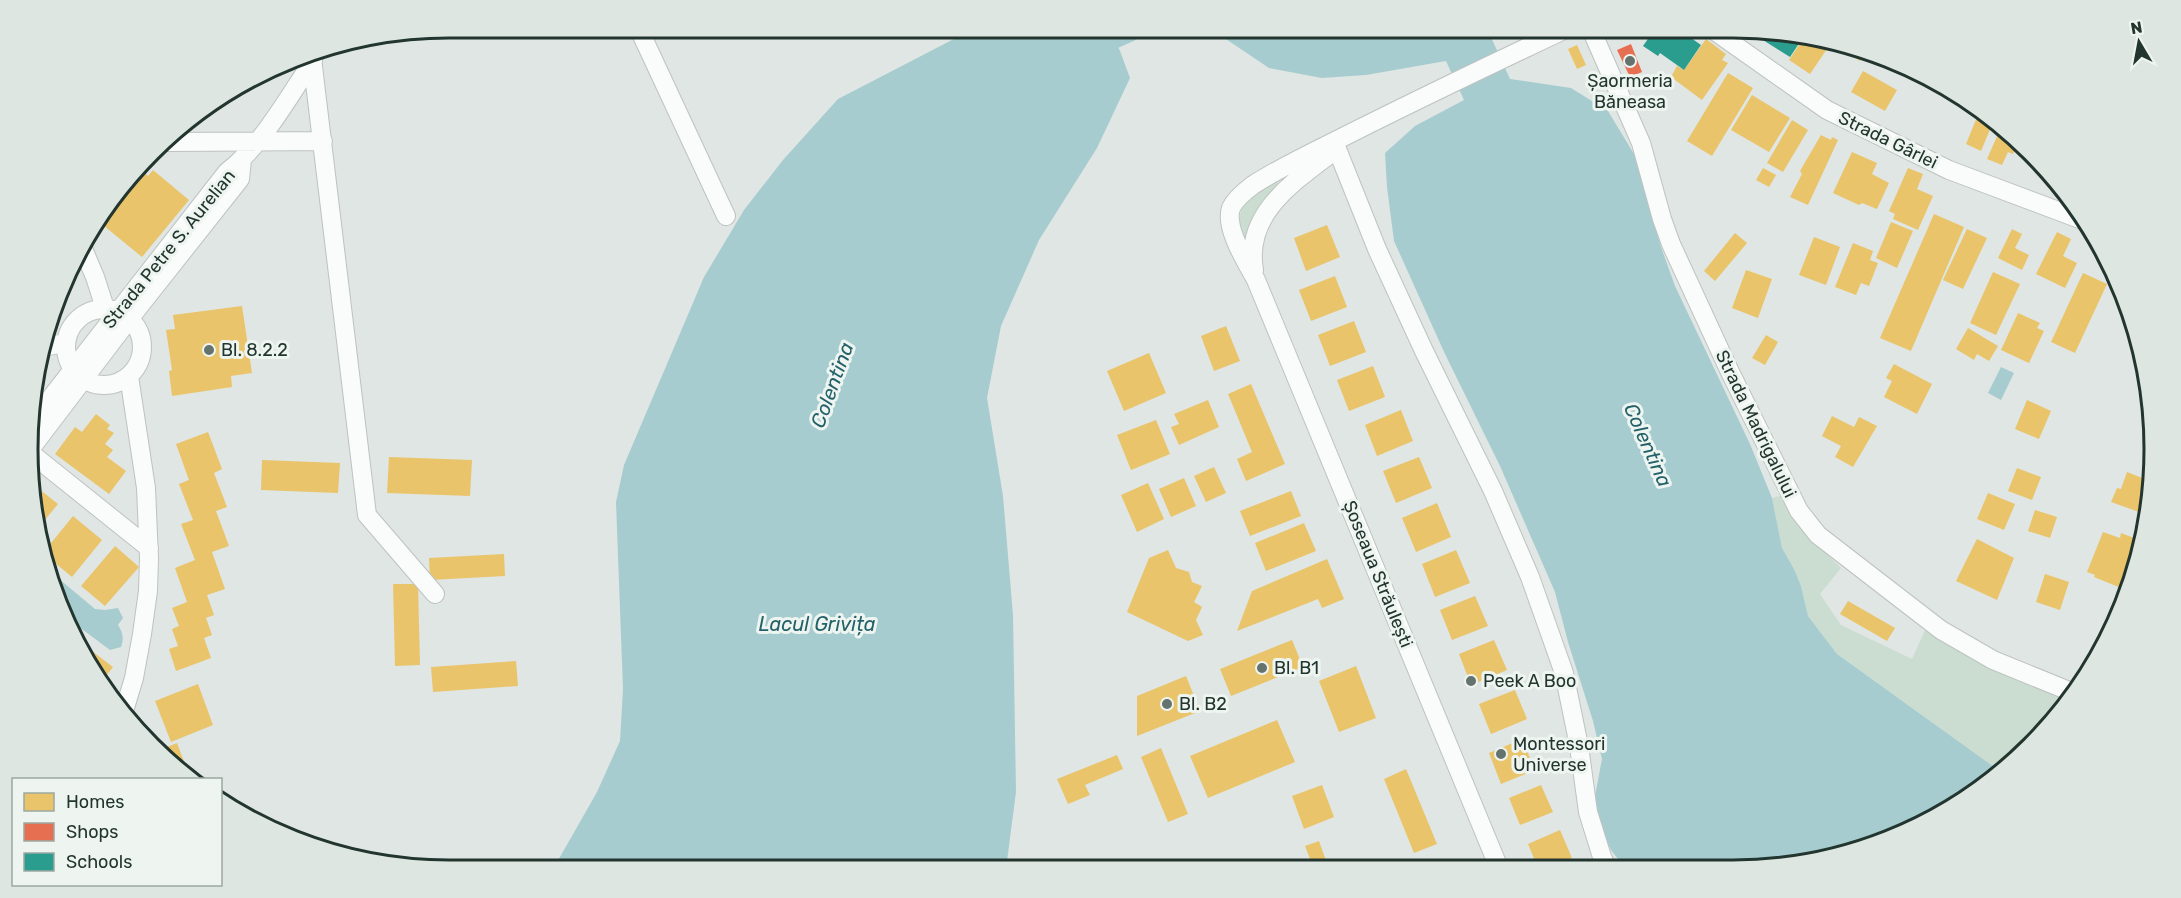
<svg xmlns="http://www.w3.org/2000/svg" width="2181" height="898" viewBox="0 0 2181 898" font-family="Rubik,sans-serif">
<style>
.green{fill:#cbddd0}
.water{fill:#a6cccf}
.homes{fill:#e9c46a}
.shops{fill:#e76f51}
.schools{fill:#2a9d8f}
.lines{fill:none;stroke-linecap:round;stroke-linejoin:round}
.river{stroke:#a6cccf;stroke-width:30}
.minor-casing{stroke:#bdc3c0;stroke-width:20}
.minor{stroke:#fafbfb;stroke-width:18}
.poi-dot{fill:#64736e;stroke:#eef5f1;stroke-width:2}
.labels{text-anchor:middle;stroke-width:6;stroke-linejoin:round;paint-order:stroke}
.poi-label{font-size:18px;fill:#22352f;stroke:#eef5f1;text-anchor:start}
.street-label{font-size:18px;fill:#22352f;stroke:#eef5f1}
.water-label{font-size:20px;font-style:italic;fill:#246169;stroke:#eef5f1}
.rim{fill:none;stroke:#22352f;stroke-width:3}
</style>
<rect width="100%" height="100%" fill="#e0e6e3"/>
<!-- green -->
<path class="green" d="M1275,180L1280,186L1246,239C1228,210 1252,193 1275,180Z
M1784,495L1814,541L1841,568L1820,594L1841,625L1912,659L1926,628L2070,698L2010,766L2001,772L1837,654L1808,616L1801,586L1794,569L1782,548L1772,498Z"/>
<!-- water -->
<path class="water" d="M977,27H1108L1120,51L1130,78L1097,148L1039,240L1001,326L987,398L1003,496L1013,615L1016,792L1006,869L552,871L597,792L620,741L623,689L616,502L624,465L704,277L744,210L783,160L838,99Z
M1208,27H1489L1490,35L1510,79L1571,88L1608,111L1634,154L1661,247L1675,286L1750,444L1772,498L1782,548L1794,569L1801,586L1808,616L1837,654L2001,772L1894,839L1787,867L1625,868L1611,850L1601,829L1595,796L1602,759L1593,721L1568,642L1555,592L1500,466L1445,354L1394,241L1387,187L1385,153L1415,126L1464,100L1446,61L1366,75L1322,78L1269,68Z
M2001,367L2014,373L2001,400L1988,393Z
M46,568L95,609L105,610L118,608L123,618L118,625C123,633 124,638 121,647L110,650L63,615L65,600L53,590Z"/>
<!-- homes -->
<path class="homes" d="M1706,39L1726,54L1722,60L1728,63L1702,100L1671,77L1677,66L1684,70Z
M1803,39L1831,43L1810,74L1789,60Z
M1577,45L1586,65L1577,69L1568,49Z
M1843,45L1867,49H1868L1860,61L1841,49Z
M1873,52L1902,65L1897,73L1870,58Z
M1863,71L1897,90L1885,111L1851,92Z
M1728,73L1753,88L1712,156L1687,141Z
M1752,95L1790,118L1769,152L1731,130Z
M1980,110L1994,120L1981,151L1966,144Z
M1792,120L1808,130L1783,172L1767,163Z
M2002,125L2019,141L2013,154L2008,152L2002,165L1987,159Z
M1821,135L1831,140L1832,137L1838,140L1808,205L1790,197L1802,174L1800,171Z
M1852,152L1877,163L1872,174L1889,183L1877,209L1862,203L1859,205L1833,193Z
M1763,168L1776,175L1769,187L1756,180Z
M1908,168L1923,174L1917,189L1933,196L1918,230L1893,219L1895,214L1889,211Z
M140,169L148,176L153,170L189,200L142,257L98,221Z
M2050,174L2058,182L2056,186L2046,182Z
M1934,214L1964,227L1911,351L1880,338Z
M1891,222L1913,231L1897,268L1876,258Z
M1327,225L1340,257L1306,271L1294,238Z
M1967,229L1987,238L1963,289L1943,280Z
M2012,229L2022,234L2015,248L2029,255L2022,270L1998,258Z
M2057,232L2071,239L2063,256L2077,263L2065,288L2036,274Z
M1735,233L1747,243L1715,281L1704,271Z
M1814,237L1840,247L1826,285L1799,275Z
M1853,243L1873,251L1870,260L1878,263L1869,286L1861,283L1856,295L1835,287Z
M1746,270L1772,279L1758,318L1732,308Z
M1993,272L2020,284L1996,335L1970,323Z
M2083,273L2107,284L2075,353L2051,342Z
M1335,276L1347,307L1311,321L1299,290Z
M242,306L252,373L231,376L232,387L172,396L169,371L172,370L166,330L175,329L173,315Z
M2018,313L2040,323L2037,328L2044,331L2029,363L2001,350Z
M1354,321L1366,352L1330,366L1318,335Z
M1226,326L1240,361L1214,371L1201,336Z
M1968,328L1998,346L1989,361L1977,354L1974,360L1956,349Z
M1766,335L1778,342L1765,365L1752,358Z
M1149,353L1166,393L1124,411L1107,371Z
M1894,364L1932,384L1917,414L1884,397L1892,381L1886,378Z
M1373,366L1385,397L1349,411L1337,380Z
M1251,384L1285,464L1246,481L1237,459L1252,452L1228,394Z
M32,390L45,401L31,418V394Z
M1208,400L1219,427L1179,445L1171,427L1179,424L1174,414Z
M2027,400L2051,411L2039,439L2015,429Z
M1401,410L1413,441L1377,456L1365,425Z
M96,414L110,425L107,429L114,433L105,444L113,450L107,457L126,471L109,494L55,454L75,427L82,432Z
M1832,416L1854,427L1859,417L1877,426L1853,467L1835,457L1841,446L1822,436Z
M1156,420L1170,454L1131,470L1117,435Z
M208,432L222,469L214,473L227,507L216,511L229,546L212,552L225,589L207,595L214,615L206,618L212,635L204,638L211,658L176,671L169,649L178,646L172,629L179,626L172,608L187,602L175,568L195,560L181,524L193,520L179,484L189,480L176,444Z
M389,457L472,460L470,496L387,493Z
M1419,457L1432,488L1396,503L1383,471Z
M262,460L340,463L338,493L261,490Z
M1214,467L1226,493L1206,502L1194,476Z
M2017,468L2041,477L2032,500L2008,491Z
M2127,472L2150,481L2139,512L2111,502L2117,488L2121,489Z
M1184,478L1196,506L1171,517L1159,489Z
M1148,483L1164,519L1137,532L1121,495Z
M34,485L58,504L35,532Z
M1291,491L1301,516L1250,536L1240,511Z
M1988,493L2015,504L2004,530L1977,519Z
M1437,503L1451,537L1416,552L1402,518Z
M2035,510L2057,517L2050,538L2028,531Z
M73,516L102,540L72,577L43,553Z
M1304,523L1316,551L1266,571L1255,543Z
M2103,532L2120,538L2121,533L2134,538L2132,543L2139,546L2135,557L2138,559L2137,562L2126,590L2094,577L2095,575L2087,572Z
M1977,539L2014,558L1997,600L1956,581Z
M115,546L139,567L105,606L81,586Z
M1168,550L1176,568L1189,572L1192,582L1202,586L1194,602L1202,607L1196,620L1203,635L1188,641L1127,612L1149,558Z
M1456,550L1470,583L1435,597L1422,564Z
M504,554L505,576L430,580L429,558Z
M1327,559L1344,599L1322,608L1318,599L1237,631L1252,591Z
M2045,574L2069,582L2060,610L2036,602Z
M393,584H418L420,665L395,666Z
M1475,596L1488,626L1452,640L1440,610Z
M1848,601L1895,628L1887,641L1840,614Z
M1292,640L1303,667L1231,696L1220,669Z
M1494,640L1507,670L1471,685L1459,654Z
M88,648L113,667L99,685L83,655Z
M516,661L518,686L433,692L431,667Z
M1356,666L1376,718L1339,732L1319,681Z
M1186,676L1200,711L1137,736V696Z
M198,684L213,725L171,742L155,701Z
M1515,690L1527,719L1491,734L1479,704Z
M1277,720L1295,762L1208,798L1190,756Z
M1522,739L1535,770L1501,784L1489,753Z
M177,743L191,780H188L160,750Z
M1161,748L1188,814L1168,822L1141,757Z
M1117,755L1123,769L1085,785L1090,795L1068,804L1057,779Z
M1406,769L1437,844L1414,853L1384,779Z
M1322,785L1334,817L1304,829L1292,796Z
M1541,785L1553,812L1520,825L1509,798Z
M1560,830L1572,858L1549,868H1538L1528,844Z
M1319,841L1329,869H1314L1305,846Z"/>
<!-- shops -->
<path class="shops" d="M1631,44L1642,72L1630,77L1617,50Z"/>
<!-- schools -->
<path class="schools" d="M1652,27H1678L1677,28L1701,45L1684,70L1660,53L1658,56L1643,46L1650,36L1647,34Z
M1747,30L1779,35L1802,39L1790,57Z"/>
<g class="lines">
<!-- river -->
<path class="river" d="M1074,51L1128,27"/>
<defs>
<path id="minor" d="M638,27L726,216
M1590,27L1641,143L1662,219L1671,244L1730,372L1799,511L1818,535L1941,630L1993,660L2074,693
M1709,27L1827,110L1949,170L2085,221
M311,50L367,515L435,594
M162,142L323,141
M1337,149L1377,249L1424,351L1493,491L1530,577L1564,673L1579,746L1588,812L1602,857L1607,868
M81,244L95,277L105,308
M1254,270C1244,213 1295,181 1334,151
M66 347a38 38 0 1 1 76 0a38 38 0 1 1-76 0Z
M42,347L66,343
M32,422L227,172C263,144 287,99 313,61
M32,447L130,318L240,179L242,160
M33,455L149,548
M124,711L134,678L142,634L148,591L149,558L146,488L129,376
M1499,868L1256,280C1247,263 1224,228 1231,208C1235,199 1245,191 1253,185C1284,165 1320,149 1353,132C1425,96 1498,61 1570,27"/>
</defs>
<!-- minor casing -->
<use href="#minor" class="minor-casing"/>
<!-- minor -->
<use href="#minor" class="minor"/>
</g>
<!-- markers -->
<g class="poi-dot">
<circle cx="1630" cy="61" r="6"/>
<circle cx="209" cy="350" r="6"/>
<circle cx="1262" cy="668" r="6"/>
<circle cx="1471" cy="681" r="6"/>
<circle cx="1167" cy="704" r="6"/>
<circle cx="1501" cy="754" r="6"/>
</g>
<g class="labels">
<!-- poi labels -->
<g class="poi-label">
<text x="1630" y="87" text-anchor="middle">Șaormeria<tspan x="1630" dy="21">Băneasa</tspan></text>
<text x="221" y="356">Bl. 8.2.2</text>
<text x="1274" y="674">Bl. B1</text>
<text x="1483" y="687">Peek A Boo</text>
<text x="1179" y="710">Bl. B2</text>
<text x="1513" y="750">Montessori<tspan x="1513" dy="21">Universe</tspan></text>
</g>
<!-- street labels -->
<g class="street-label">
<text transform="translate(1888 140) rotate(26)" y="6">Strada Gârlei</text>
<text transform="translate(169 249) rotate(-51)" y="6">Strada Petre S. Aurelian</text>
<text transform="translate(1756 424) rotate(64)" y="6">Strada Madrigalului</text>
<text transform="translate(1378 574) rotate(68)" y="6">Șoseaua Străulești</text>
</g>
<!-- water labels -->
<g class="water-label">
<text transform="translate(832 385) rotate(-70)" y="7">Colentina</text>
<text transform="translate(1648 445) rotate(66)" y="7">Colentina</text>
<text x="817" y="631">Lacul Grivița</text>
</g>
</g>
<!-- crop -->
<path d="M0 0H2181V898H0ZM449 38H1733A411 411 0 0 1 2144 449V449A411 411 0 0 1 1733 860H449A411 411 0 0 1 38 449V449A411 411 0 0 1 449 38Z" fill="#dee6e1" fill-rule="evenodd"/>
<path class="rim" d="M449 38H1733A411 411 0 0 1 2144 449V449A411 411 0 0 1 1733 860H449A411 411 0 0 1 38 449V449A411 411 0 0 1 449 38Z"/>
<!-- legend -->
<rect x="12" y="778" width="210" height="108" fill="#eef5f1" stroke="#9ca8a3" stroke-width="1.5"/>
<rect x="24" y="793" width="30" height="18" fill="#e9c46a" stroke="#9ca8a3" stroke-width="1.5"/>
<text x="66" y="808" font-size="18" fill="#22352f">Homes</text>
<rect x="24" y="823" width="30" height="18" fill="#e76f51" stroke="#9ca8a3" stroke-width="1.5"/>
<text x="66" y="838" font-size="18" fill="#22352f">Shops</text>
<rect x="24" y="853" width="30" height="18" fill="#2a9d8f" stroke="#9ca8a3" stroke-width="1.5"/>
<text x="66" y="868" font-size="18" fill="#22352f">Schools</text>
<!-- north arrow -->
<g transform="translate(2139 42) rotate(350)" stroke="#eef5f1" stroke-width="4.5" paint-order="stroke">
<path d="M0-4.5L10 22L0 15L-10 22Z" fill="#22352f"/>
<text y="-9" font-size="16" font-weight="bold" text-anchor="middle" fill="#22352f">N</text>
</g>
</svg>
